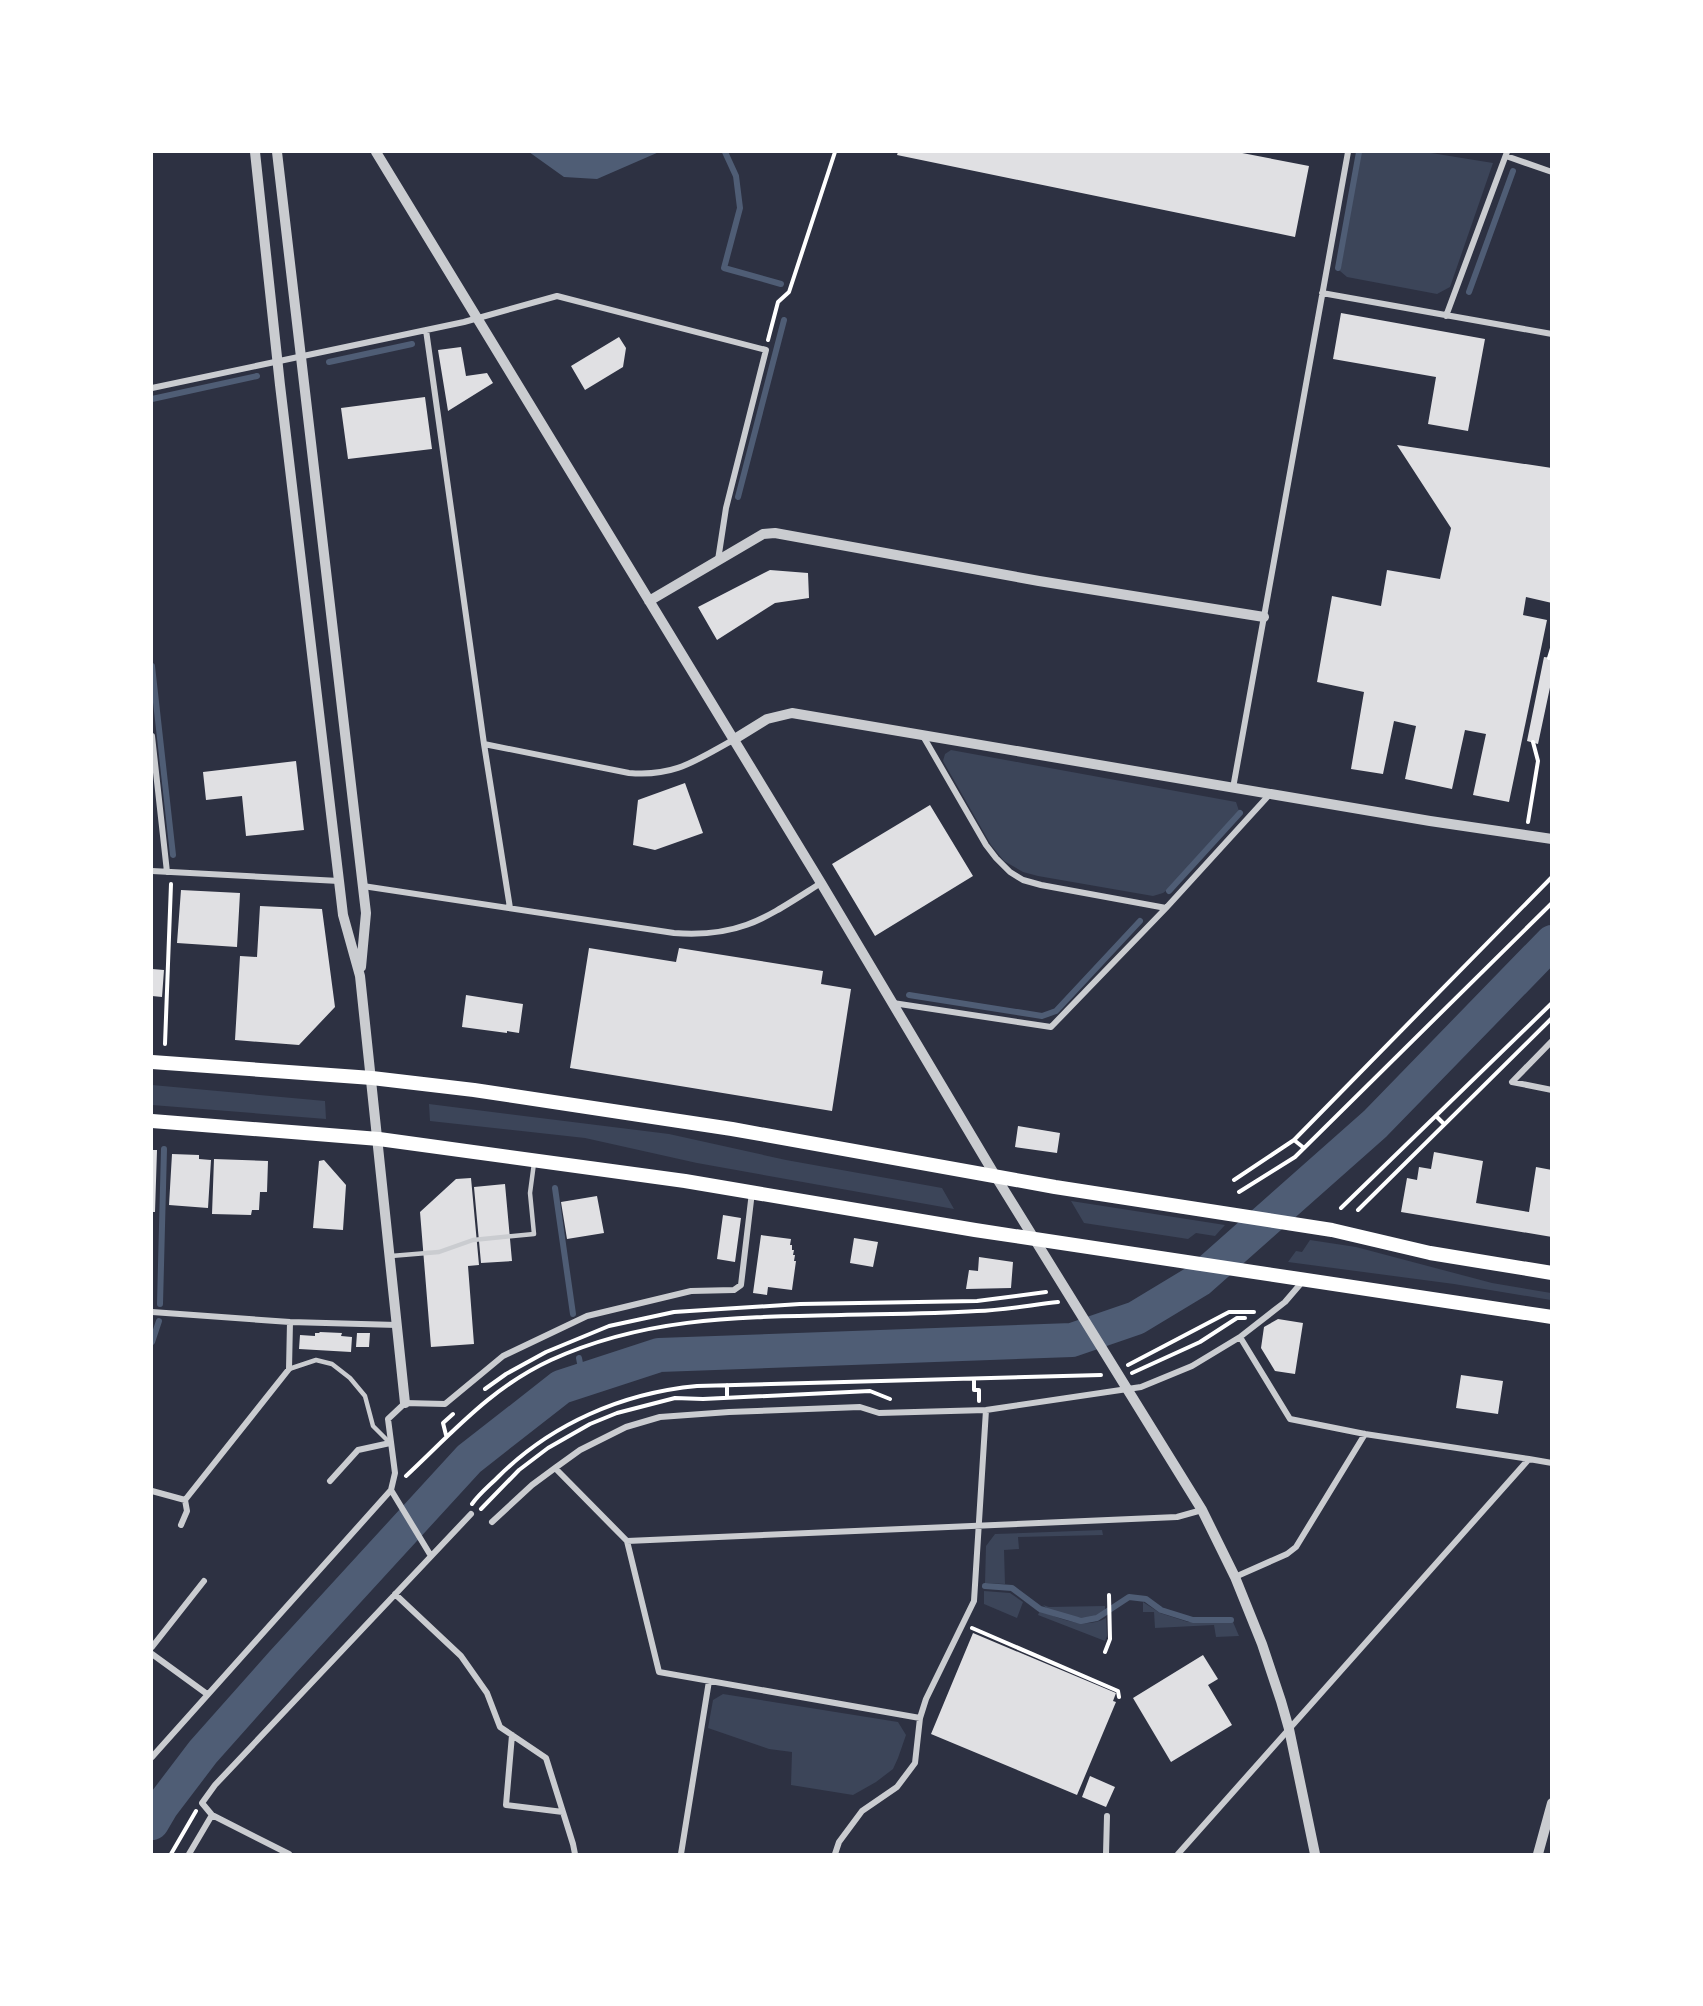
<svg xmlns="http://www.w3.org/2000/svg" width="1703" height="2006" viewBox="0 0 1703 2006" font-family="'Alegreya Sans',sans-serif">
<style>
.green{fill:#3c4559}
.water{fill:#4f5d75}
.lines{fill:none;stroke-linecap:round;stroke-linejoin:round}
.stream{stroke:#4f5d75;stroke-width:6}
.river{stroke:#4f5d75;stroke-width:34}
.building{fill:#e0e0e3}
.path{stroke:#fff;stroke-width:4}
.service{stroke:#caccd0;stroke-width:4.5}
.minor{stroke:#caccd0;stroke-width:6}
.tertiary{stroke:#caccd0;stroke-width:10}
.trunk{stroke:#fff;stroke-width:14}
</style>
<rect width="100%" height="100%" fill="#2d3142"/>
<!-- green -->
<path class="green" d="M1361,152H1425L1493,163L1450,287L1437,294L1347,277L1340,271Z
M951,750L1236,802L1239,811L1170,888L1163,893L1153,896L1038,876L1023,872L1004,861L991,845L943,761L945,754Z
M152,1085L325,1101L326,1119L152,1105Z
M429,1104L669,1134L786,1160L942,1188L954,1209L697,1163L585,1138L430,1121Z
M1071,1201L1225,1225L1215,1236L1196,1233L1188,1239L1084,1223Z
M1310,1240L1356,1247L1492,1283L1551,1293V1300L1454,1284L1288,1262L1296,1251L1302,1252Z
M1102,1530L1103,1535L1018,1537L1019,1549L1004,1550L1005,1584L985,1583L986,1546L995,1534Z
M984,1591L1010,1593L1023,1602L1017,1618L984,1604Z
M1143,1602L1160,1613L1188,1622H1233L1239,1636L1216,1637L1214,1625L1155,1628L1154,1612H1143Z
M1043,1605L1049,1607L1105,1606V1610C1101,1613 1097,1616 1093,1617C1079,1620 1051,1614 1043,1605Z
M1040,1610C1060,1619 1085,1630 1106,1618L1107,1636L1105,1641L1038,1615Z
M723,1694L898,1722L906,1735L898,1758L893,1769L876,1782L853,1795L791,1785L792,1752L769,1749L708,1728L713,1700Z"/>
<!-- water -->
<path class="water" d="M529,152H659L597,179L564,177Z"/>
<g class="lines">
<!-- stream -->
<path class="stream" d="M725,152L736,176L740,208L724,268L781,284
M1338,268L1359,152
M1469,292L1513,171
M329,362L412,344
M152,399L257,376
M738,497L784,320
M152,666L173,855
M1169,891L1240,813
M909,995L1042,1016L1056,1011L1140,921
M555,1188L573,1314
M160,1304L164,1149
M152,1342L159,1321
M579,1358L583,1379
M985,1586L1012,1588L1040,1609L1081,1621L1097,1618L1129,1597L1146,1599L1161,1610L1193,1620H1231"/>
<!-- river -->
<path class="river" d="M152,1823L162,1806L203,1752L282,1663L469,1459L561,1387L659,1355L1072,1340L1136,1318L1199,1280L1375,1124L1552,942"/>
</g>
<!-- building -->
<path class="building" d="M898,152H1237L1309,166L1295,237L897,155Z
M1341,313L1485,339L1468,431L1428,424L1436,377L1333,359Z
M619,337L626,348L623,367L585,390L571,366Z
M461,347L466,376L487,373L493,383L448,411L438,350Z
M425,397L432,449L348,459L341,408Z
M1397,445L1552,468V603L1526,597L1523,615L1547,620L1509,802L1473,795L1486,734L1465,730L1452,789L1405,779L1416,726L1394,721L1383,774L1351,769L1364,692L1317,682L1332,596L1381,606L1387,570L1440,579L1451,528Z
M770,570L808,573L809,598L775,603L717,640L698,607Z
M1544,657L1552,658V678L1538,744L1527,741Z
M296,761L304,830L246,836L242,796L206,800L203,772Z
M685,783L703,833L655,850L633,845L638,800Z
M930,805L973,876L875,936L832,864Z
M181,890L240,893L237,947L177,943Z
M260,906L322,909L335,1007L299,1045L235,1040L240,956L257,957Z
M589,948L676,962L679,948L823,971L821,984L851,989L832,1111L570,1068Z
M152,969L164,970L162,997L152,996Z
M466,995L523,1004L519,1033L507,1031V1033L462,1027Z
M1018,1126L1060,1133L1057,1153L1015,1147Z
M152,1150H157L155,1212H152Z
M1434,1152L1483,1161L1476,1203L1529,1212L1536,1167L1552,1170V1237L1401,1212L1407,1178L1417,1180L1419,1167L1431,1169Z
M172,1154L199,1155V1159L211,1160L208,1208L169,1205Z
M214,1159L268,1161L267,1192H260L259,1210H252L251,1215L212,1214Z
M324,1160L346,1185L343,1230L313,1228L319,1161Z
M471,1178L479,1265L468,1266L474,1344L431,1347L420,1212L456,1179Z
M505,1184L512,1261L481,1263L474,1187Z
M597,1196L604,1233L567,1239L561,1202Z
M723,1215L741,1218L735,1262L717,1259Z
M761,1235L791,1239L790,1245H792V1250H794L793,1255H795L794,1261H796L792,1290L768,1287L767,1295L753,1293Z
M854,1238L878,1242L873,1267L850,1263Z
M979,1257L1013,1262L1011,1288L966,1289L969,1270L978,1271Z
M1278,1319L1303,1323L1295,1374L1275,1371L1261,1348L1264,1327Z
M320,1332L342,1333L341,1336L352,1337L351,1352L299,1349L300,1335L315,1336V1333H319Z
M357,1333H370L369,1347H356Z
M1461,1375L1503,1381L1498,1414L1456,1408Z
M973,1633L1116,1693L1113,1701L1116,1702L1077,1795L931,1734Z
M1203,1655L1218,1679L1208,1685L1232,1725L1171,1762L1133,1698Z
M1090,1776L1115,1787L1106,1807L1082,1797Z"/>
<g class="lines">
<!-- path -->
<path class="path" d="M768,340L778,302L789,292L835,152
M1549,658L1552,648
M1528,822L1538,761L1533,742
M165,1044L171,884
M1436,1116L1444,1124
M1294,1140L1304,1148
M1234,1180L1294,1140L1552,877
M1239,1192L1295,1157L1552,903
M1341,1208L1552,1003
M1358,1210L1552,1018
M1128,1365L1229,1312H1254
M1132,1373L1200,1342L1237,1318H1245
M974,1379V1390H979V1401
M485,1389L506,1374L546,1352L609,1326L674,1312L800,1304L977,1301L1046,1292
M727,1398V1385
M446,1435L443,1423L453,1414
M406,1476C453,1432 492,1387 551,1360C645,1317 740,1317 841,1315C886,1314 932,1314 977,1311C1004,1310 1031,1305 1058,1302
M472,1504C479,1494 489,1486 498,1477C551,1424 622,1393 697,1386L1101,1375
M481,1509L519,1470L548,1448L590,1424L617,1413L675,1398L703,1399L870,1391L890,1399
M972,1628L1118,1691L1119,1697
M1105,1652L1110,1639L1109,1595
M171,1854L196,1811"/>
<!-- service -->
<path class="service" d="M391,1256L439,1252L473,1240L534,1234L530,1193L534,1163
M289,1369L316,1360L332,1364L350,1378L365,1396L373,1426L390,1443"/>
<!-- minor -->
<path class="minor" d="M1506,156L1552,172
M1322,293L1552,334
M1446,316L1507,152
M426,330L484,744L510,908
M152,388L464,322L557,296L766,350L726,508L718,560
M152,736L167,872
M923,736L986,845L996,858L1010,872L1023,880L1041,885L1166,908
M484,744L629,773C674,777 695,761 733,740
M1233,788L1348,152
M152,871L339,881
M363,886L674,933C741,938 767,917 821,883
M893,1003L1051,1027L1166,908L1270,794
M1552,1041L1512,1082L1552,1090
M152,1312L290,1322L397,1325
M1240,1337L1290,1419L1365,1434L1529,1459
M555,1468L627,1541L659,1672L920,1718
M330,1481L358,1450L390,1443
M391,1490L431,1556
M152,1491L185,1500
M492,1522L532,1485L555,1468L580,1450L626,1427L660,1417L729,1412L860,1407L879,1413L986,1410L1141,1387L1192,1366L1240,1337L1285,1302L1303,1281
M181,1525L187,1511L185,1500L289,1369L290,1322
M627,1541L1177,1517L1202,1510
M1235,1577L1287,1554L1296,1547L1365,1434
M395,1594L461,1656L487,1693L500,1727L546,1758L573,1844L575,1854
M152,1647L204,1581
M152,1654L207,1694
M512,1735L506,1805L563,1812
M152,1757L391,1490L395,1473L388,1419L405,1403L445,1404L503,1356L587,1316L691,1291L734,1290L741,1285L752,1192
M189,1854L212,1815
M289,1854L212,1815L202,1803L215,1785L471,1514
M681,1854L709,1681
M835,1854L839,1842L862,1811L897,1787L915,1763L920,1718L926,1699L974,1601L986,1410
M1106,1854L1107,1816
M1178,1854L1529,1459L1552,1463"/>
<!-- tertiary -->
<path class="tertiary" d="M255,152L280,385L339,881L343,915L360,976L405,1403
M277,152L366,913L361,967
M376,152L821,883L996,1177L1202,1510L1235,1577L1262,1644L1281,1701L1289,1729L1315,1854
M649,601L763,534L775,533L1039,581L1264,617
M733,740L767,719L792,713L1430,821L1552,839
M1538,1854L1552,1803"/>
<!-- trunk -->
<path class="trunk" d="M152,1062L372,1078L474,1090L732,1129L1055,1187L1332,1230L1430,1253L1552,1273
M152,1121L379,1139L685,1181L975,1230L1552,1317"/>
</g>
<!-- border -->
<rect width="1703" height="2006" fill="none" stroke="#ffffff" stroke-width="306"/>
</svg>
